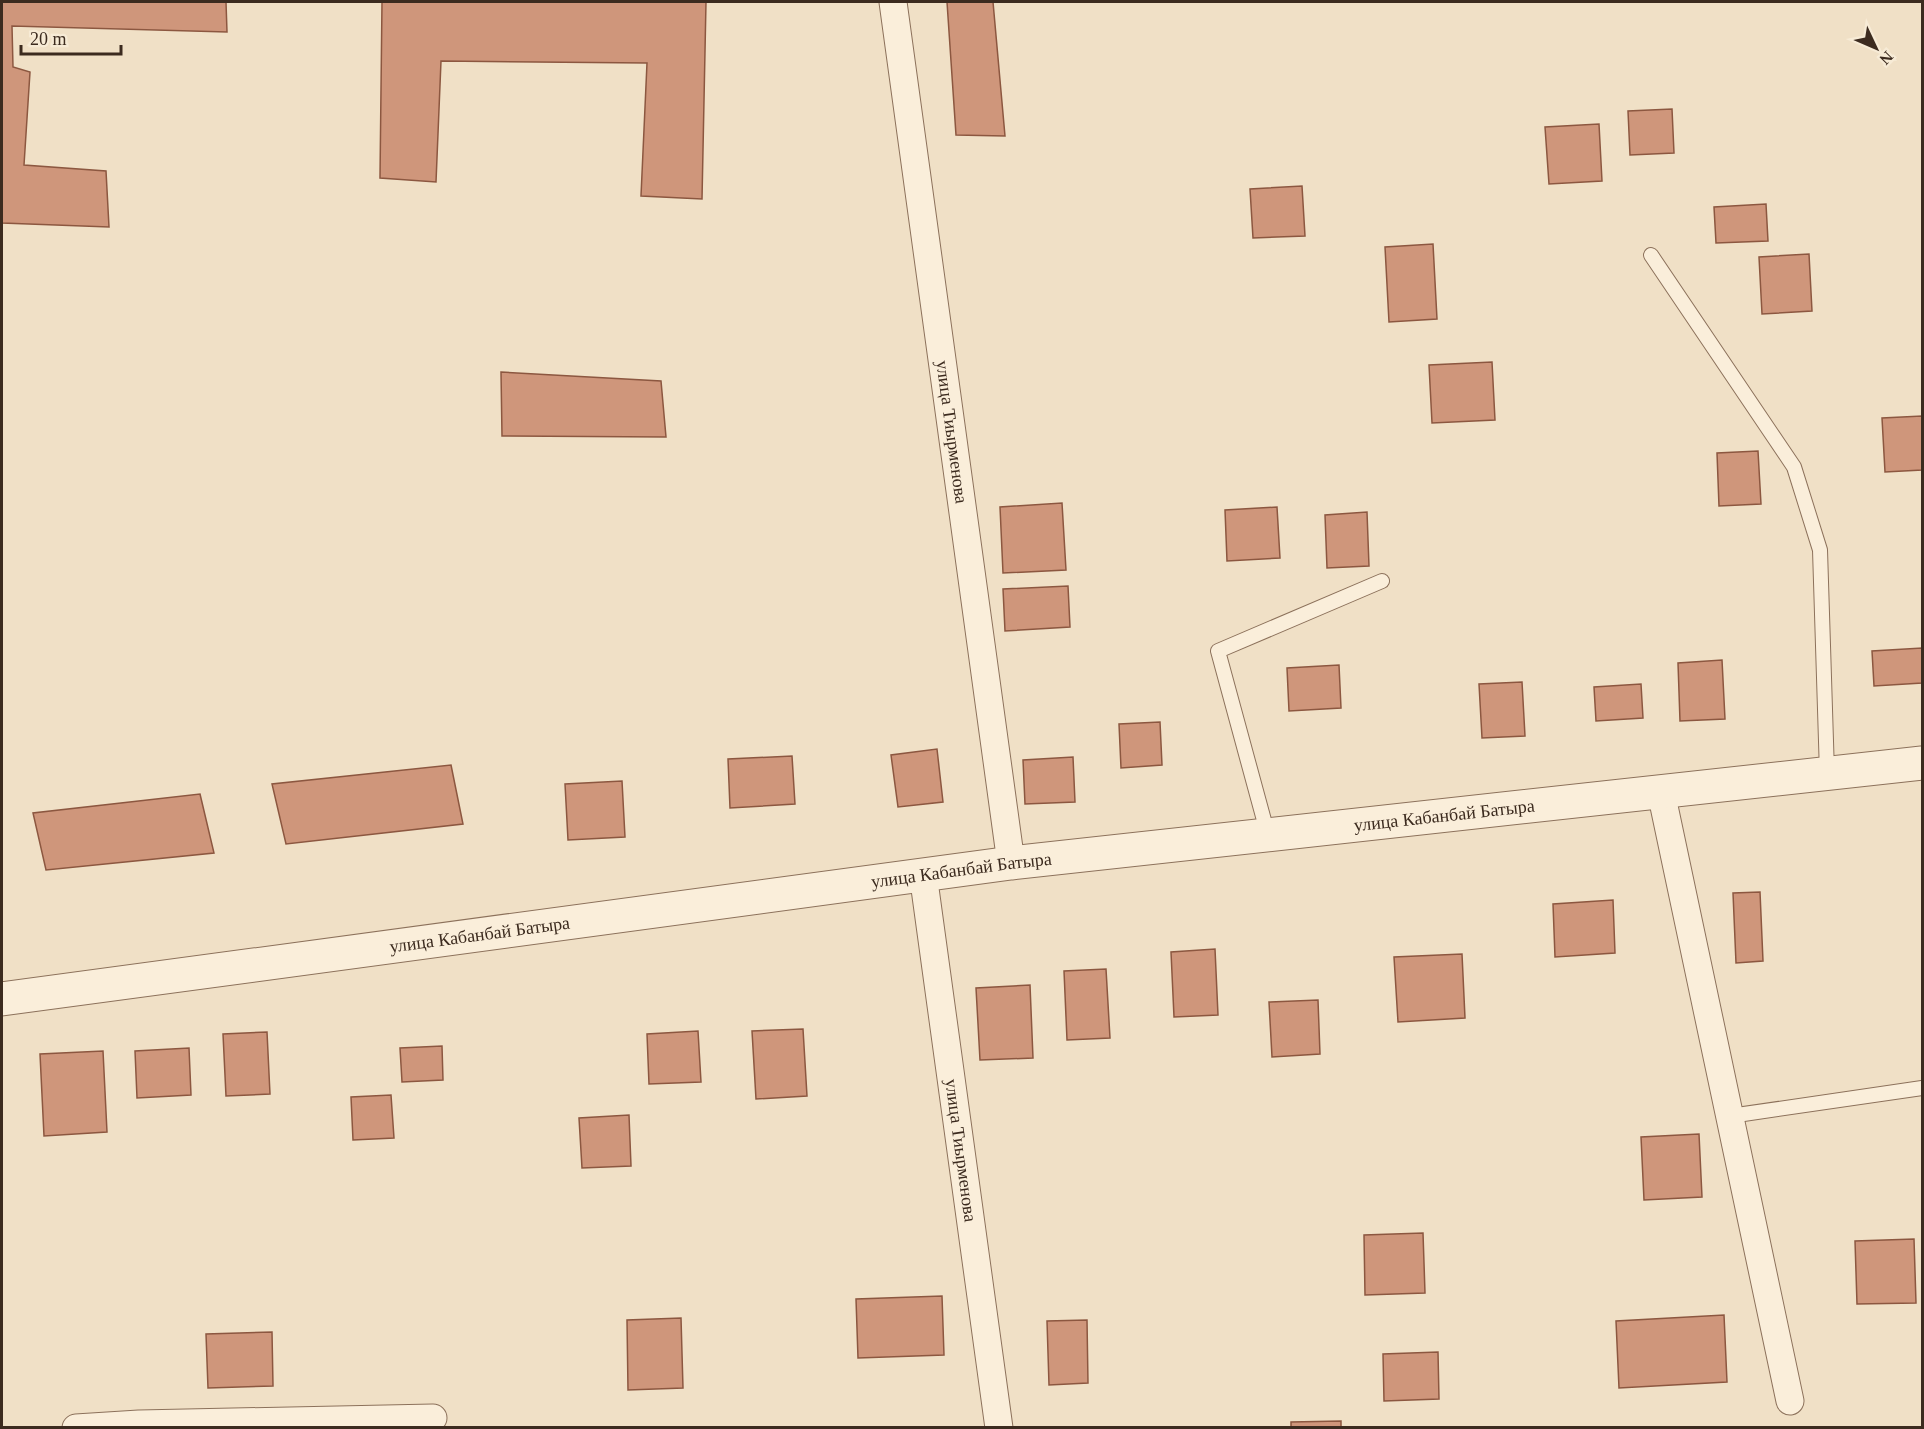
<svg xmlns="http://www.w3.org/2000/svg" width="1924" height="1429" viewBox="0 0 1924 1429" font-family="'Times New Roman',serif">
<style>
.building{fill:#cf967b;stroke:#8c5740;stroke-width:1.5}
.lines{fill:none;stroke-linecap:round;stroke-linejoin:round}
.service-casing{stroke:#8c715b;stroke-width:16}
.minor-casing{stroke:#8c715b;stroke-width:29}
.tertiary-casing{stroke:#8c715b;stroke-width:35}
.service{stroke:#faeeda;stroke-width:14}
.minor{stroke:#faeeda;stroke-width:27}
.tertiary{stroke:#faeeda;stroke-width:33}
.labels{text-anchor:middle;stroke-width:5;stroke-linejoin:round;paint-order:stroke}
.street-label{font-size:18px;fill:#3c2b1f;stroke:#f7ebd6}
</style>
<rect width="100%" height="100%" fill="#f0e0c6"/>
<!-- building -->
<path class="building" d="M2,2H226L227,32L12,26L13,67L30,72L24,165L106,171L109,227L2,223Z
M382,2H706L702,199L641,196L647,63L441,61L436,182L380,178Z
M947,2H993L1005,136L956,135Z
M1672,109L1674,153L1630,155L1628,111Z
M1599,124L1602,181L1549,184L1545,127Z
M1302,186L1305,236L1253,238L1250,189Z
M1766,204L1768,241L1716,243L1714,207Z
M1433,244L1437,319L1389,322L1385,247Z
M1809,254L1812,311L1762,314L1759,257Z
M1492,362L1495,420L1432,423L1429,365Z
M501,372L661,381L666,437L502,436Z
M1922,416V470L1885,472L1882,418Z
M1758,451L1761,504L1719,506L1717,453Z
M1062,503L1066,570L1003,573L1000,507Z
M1277,507L1280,558L1227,561L1225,510Z
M1367,512L1369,566L1327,568L1325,515Z
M1068,586L1070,627L1005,631L1003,589Z
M1922,648V683L1874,686L1872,651Z
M1722,660L1725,719L1680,721L1678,663Z
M1339,665L1341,708L1289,711L1287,668Z
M1522,682L1525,736L1482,738L1479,684Z
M1641,684L1643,718L1596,721L1594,687Z
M1160,722L1162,765L1121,768L1119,724Z
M937,749L943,802L898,807L891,755Z
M792,756L795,804L730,808L728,759Z
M1073,757L1075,802L1025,804L1023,760Z
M451,765L463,824L286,844L272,784Z
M622,781L625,837L568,840L565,784Z
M200,794L214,853L46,870L33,813Z
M1760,892L1763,961L1736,963L1733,893Z
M1613,900L1615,953L1555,957L1553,904Z
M1215,949L1218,1015L1174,1017L1171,952Z
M1462,954L1465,1018L1398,1022L1394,957Z
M1106,969L1110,1038L1067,1040L1064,971Z
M1030,985L1033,1058L980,1060L976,988Z
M1318,1000L1320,1054L1272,1057L1269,1002Z
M803,1029L807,1096L756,1099L752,1031Z
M698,1031L701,1082L649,1084L647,1034Z
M267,1032L270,1094L226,1096L223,1034Z
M442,1046L443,1080L402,1082L400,1048Z
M189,1048L191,1095L137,1098L135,1051Z
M103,1051L107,1132L44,1136L40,1054Z
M391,1095L394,1138L353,1140L351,1097Z
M629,1115L631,1166L582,1168L579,1118Z
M1699,1134L1702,1197L1644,1200L1641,1137Z
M1423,1233L1425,1293L1365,1295L1364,1235Z
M1914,1239L1916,1303L1857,1304L1855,1241Z
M942,1296L944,1355L858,1358L856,1299Z
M1724,1315L1727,1382L1619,1388L1616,1321Z
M681,1318L683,1388L628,1390L627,1320Z
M1087,1320L1088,1383L1049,1385L1047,1321Z
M272,1332L273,1386L208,1388L206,1334Z
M1438,1352L1439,1399L1384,1401L1383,1354Z
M1341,1421V1428H1291V1422Z"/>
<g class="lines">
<defs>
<path id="service" d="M1651,255L1794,467L1820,550L1827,773
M1268,835L1218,651L1382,581
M1730,1116L1922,1088"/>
<g id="minor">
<path id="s1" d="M893,2L1011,863"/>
<path d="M1661,792L1790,1401"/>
<path id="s2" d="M923,874L999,1428"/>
<path d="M76,1428L139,1424L433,1418"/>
</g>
<g id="tertiary">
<path id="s3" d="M2,999L1011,863L1922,763"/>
</g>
</defs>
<!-- service casing -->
<use href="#service" class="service-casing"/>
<!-- minor casing -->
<use href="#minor" class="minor-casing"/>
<!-- tertiary casing -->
<use href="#tertiary" class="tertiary-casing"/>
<!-- service -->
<use href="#service" class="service"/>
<!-- minor -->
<use href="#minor" class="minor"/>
<!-- tertiary -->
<use href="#tertiary" class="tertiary"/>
</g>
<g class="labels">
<!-- street labels -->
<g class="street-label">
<text dy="6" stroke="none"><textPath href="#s1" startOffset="434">улица Тиырменова</textPath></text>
<text dy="6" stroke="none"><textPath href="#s3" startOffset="1454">улица Кабанбай Батыра</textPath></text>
<text dy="6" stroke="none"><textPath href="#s3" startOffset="968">улица Кабанбай Батыра</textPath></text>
<text dy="6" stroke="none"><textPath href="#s3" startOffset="482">улица Кабанбай Батыра</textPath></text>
<text dy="6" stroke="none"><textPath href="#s2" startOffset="279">улица Тиырменова</textPath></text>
</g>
</g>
<!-- border -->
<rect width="1924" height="1429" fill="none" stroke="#3c2b1f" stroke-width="6"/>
<!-- north arrow -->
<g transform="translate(1876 48) rotate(134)" stroke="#f7ebd6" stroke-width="4.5" paint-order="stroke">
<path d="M0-4.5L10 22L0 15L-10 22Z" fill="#3c2b1f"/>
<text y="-9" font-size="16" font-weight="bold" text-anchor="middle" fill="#3c2b1f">N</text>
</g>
<!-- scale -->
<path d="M21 45v9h100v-9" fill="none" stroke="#3c2b1f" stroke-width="3"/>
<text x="30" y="45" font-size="18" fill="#3c2b1f" stroke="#f7ebd6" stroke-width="4.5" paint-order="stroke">20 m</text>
</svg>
